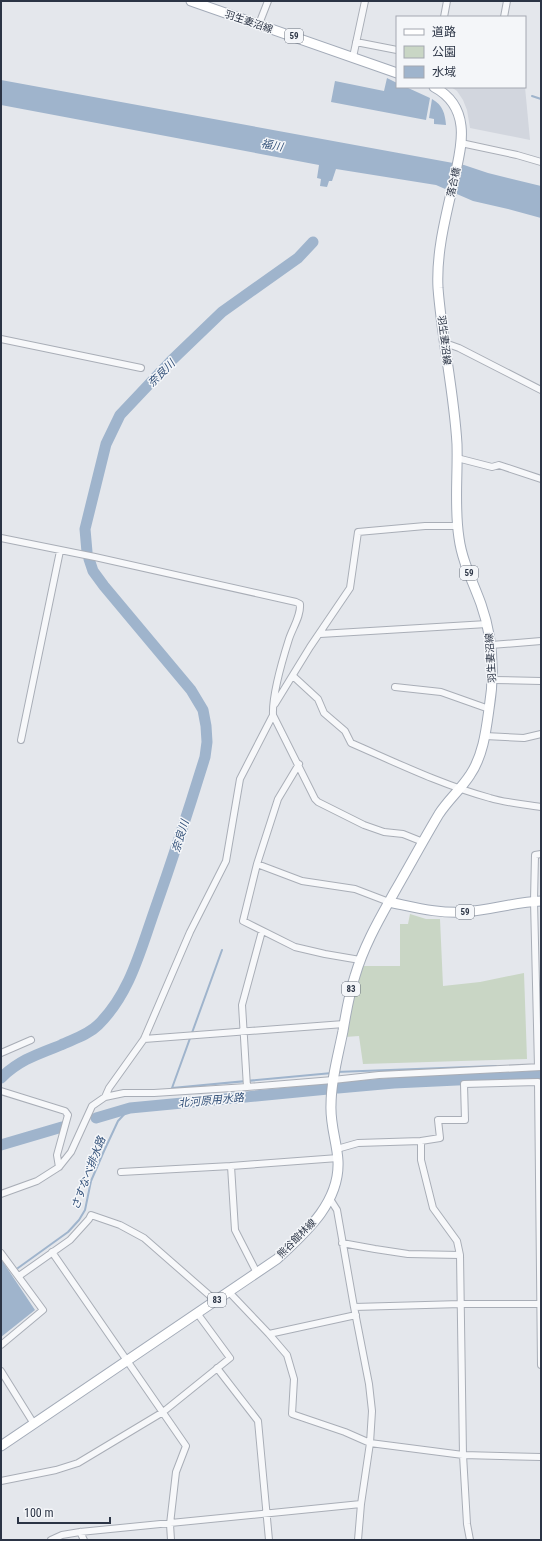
<svg xmlns="http://www.w3.org/2000/svg" width="542" height="1541" viewBox="0 0 542 1541" font-family="'Roboto Condensed','Noto Sans JP',sans-serif">
<style>
.built{fill:#d2d6de}
.green{fill:#c9d6c5}
.water{fill:#9fb4cc}
.lines{fill:none;stroke-linecap:round;stroke-linejoin:round}
.stream{stroke:#9fb4cc;stroke-width:2}
.river{stroke:#9fb4cc;stroke-width:11}
.street-casing{stroke:#a9aeb7;stroke-width:8}
.primary-casing{stroke:#a3abb8;stroke-width:11}
.street{stroke:#f7f8fa;stroke-width:6}
.primary{stroke:#fff;stroke-width:9}
.labels{text-anchor:middle;stroke-width:3;stroke-linejoin:round;paint-order:stroke}
.shield{fill:#f4f6f9;stroke:#676e7b;stroke-width:1}
.shield-label{font-size:9px;font-weight:bold;fill:#2b3445}
.street-label{font-size:10px;fill:#2b3445;stroke:#f4f6f9}
.water-label{font-size:11px;font-style:italic;fill:#34527a;stroke:#f4f6f9}
</style>
<rect width="100%" height="100%" fill="#e4e7ec"/>
<!-- built -->
<path class="built" d="M451,87H525L530,140L470,128L467,110L463,100L457,91Z"/>
<!-- green -->
<path class="green" d="M410,914L426,919H440L443,986L480,982L524,973L527,1059L363,1064L359,1036L345,1037L353,995L361,966H400V924H408Z"/>
<!-- water -->
<path class="water" d="M387,78L397,83V87H406L430,98L426,120L331,102L335,81L384,91Z
M1,80L464,165L488,173L541,186V218L508,209L473,201L436,185L336,169L332,181H329L327,187L320,186L321,179L317,178L319,165L1,105Z
M432,99C443,105 445,114 446,125L434,124V119L429,118Z
M1,1259L35,1310L1,1337Z"/>
<g class="lines">
<!-- stream -->
<path class="stream" d="M532,96L541,99
M222,950L172,1088L332,1073
M336,1072L496,1066
M18,1268L68,1232L79,1220L85,1210L91,1181L104,1151L118,1121L130,1108"/>
<!-- river -->
<path class="river" d="M87,552L85,529L106,444L120,415L171,361L222,312L298,258L313,242
M1,1078C19,1060 38,1054 61,1045C74,1039 88,1035 98,1025C129,995 140,952 154,912C172,861 189,809 205,757L207,742L206,726L203,710L191,690L104,586L93,571L89,559
M338,1088L394,1083L541,1076
M96,1118L130,1108L328,1089
M1,1145L62,1127"/>
<defs>
<path id="street" d="M444,17L447,1
M504,17L507,1
M259,24L268,1
M356,42L397,50
M353,57L365,1
M461,143L517,155L541,162
M1,339L141,368
M445,343L459,348L541,390
M457,458L492,467L499,465L541,479
M1,538L95,557L296,602L300,604C301,616 293,627 289,639C283,658 272,696 273,715
M320,634L487,624
M491,645L541,641
M293,676L318,699L324,713L345,731L351,743C397,763 442,785 490,798C506,803 524,804 541,807
M493,680L541,681
M395,687L441,692L489,709
M275,704L310,647L350,588L358,532L425,526H457
M485,736L524,738L541,734
M21,740L60,551
M299,764L278,799L257,864L302,881L355,889L389,902
M257,864L243,921L295,947L325,954L360,960
M144,1039L344,1024
M1,1053L31,1040
M538,1067L534,901L535,855L541,854
M247,1087L242,1005L262,931
M1,1091L65,1111L68,1115L57,1155L59,1167
M105,1097L109,1088L144,1039L190,932L226,861L240,779L273,715L315,799L318,802L364,825L384,832L403,834L423,842
M421,1141L440,1138L438,1120H465L464,1084L538,1082L541,1365
M337,1149L358,1143L421,1141V1160L433,1208L457,1241L460,1255L463,1455L467,1524L470,1540
M231,1166L235,1230L257,1273
M121,1172L231,1166L338,1158
M1,1194L37,1181L59,1167L71,1152L92,1106L105,1097L124,1093H154L247,1087L333,1080L379,1075L541,1067
M330,1199L337,1210L354,1307L461,1304H541
M342,1243L375,1249L408,1254L460,1255
M52,1252L186,1446L176,1472L170,1524L171,1540
M1,1253L43,1310L1,1345
M19,1276L70,1240L89,1219L91,1215L120,1225L144,1238L216,1301
M229,1292L269,1334L356,1315
M354,1307L369,1384L372,1411L370,1443L361,1504L358,1540
M269,1334L287,1355L294,1379L292,1414L345,1432L370,1443L463,1455L541,1457
M217,1368L258,1421L269,1540
M1,1371L34,1424
M1,1481L56,1470L78,1463L163,1412L230,1358L197,1313
M80,1532L84,1540
M51,1540L62,1535L80,1532L361,1504"/>
<path id="primary" d="M191,1L397,73
M389,902C414,907 439,914 465,912C491,910 515,902 541,901
M1,1446L277,1259C305,1233 340,1203 338,1161C337,1142 330,1125 331,1105C331,1080 338,1056 343,1031C346,1013 349,994 355,976C364,945 380,918 395,891C410,865 424,839 439,814C448,800 461,789 470,775C483,756 486,731 489,709C495,673 493,638 481,604C473,582 462,561 459,538C454,507 458,475 457,444C454,392 442,340 438,288C436,250 447,212 455,176C458,160 463,143 461,126C459,108 449,95 434,87"/>
</defs>
<!-- street casing -->
<use href="#street" class="street-casing"/>
<!-- primary casing -->
<use href="#primary" class="primary-casing"/>
<!-- street -->
<use href="#street" class="street"/>
<!-- primary -->
<use href="#primary" class="primary"/>
</g>
<g class="labels">
<!-- shield labels -->
<g class="shield">
<rect x="285" y="29" width="18" height="14" rx="3"/>
<rect x="460" y="566" width="18" height="14" rx="3"/>
<rect x="456" y="905" width="18" height="14" rx="3"/>
<rect x="342" y="982" width="18" height="14" rx="3"/>
<rect x="208" y="1293" width="18" height="14" rx="3"/>
</g>
<g class="shield-label">
<text x="294" y="39">59</text>
<text x="469" y="576">59</text>
<text x="465" y="915">59</text>
<text x="351" y="992">83</text>
<text x="217" y="1303">83</text>
</g>
<!-- street labels -->
<g class="street-label">
<text transform="translate(249 21) rotate(19)" y="4">羽生妻沼線</text>
<text transform="translate(453 182) rotate(-78)" y="4">落合橋</text>
<text transform="translate(445 340) rotate(83)" y="4">羽生妻沼線</text>
<text transform="translate(490 658) rotate(-94)" y="4">羽生妻沼線</text>
<text transform="translate(296 1238) rotate(-45)" y="4">熊谷館林線</text>
</g>
<!-- water labels -->
<g class="water-label">
<text transform="translate(272 145) rotate(10)" y="4">福川</text>
<text transform="translate(161 373) rotate(-45)" y="4">奈良川</text>
<text transform="translate(180 836) rotate(-73)" y="4">奈良川</text>
<text transform="translate(211 1100) rotate(-5)" y="4">北河原用水路</text>
<text transform="translate(88 1173) rotate(-69)" y="4">さすなべ排水路</text>
</g>
</g>
<!-- border -->
<rect width="542" height="1541" fill="none" stroke="#2b3445" stroke-width="4"/>
<!-- legend -->
<rect x="396" y="16" width="130" height="72" fill="#f4f6f9" stroke="#a4a8b1"/>
<rect x="404" y="29" width="20" height="6" fill="#ffffff" stroke="#a4a8b1"/>
<text x="432" y="36" font-size="12" fill="#2b3445">道路</text>
<rect x="404" y="46" width="20" height="12" fill="#c9d6c5" stroke="#a4a8b1"/>
<text x="432" y="56" font-size="12" fill="#2b3445">公園</text>
<rect x="404" y="66" width="20" height="12" fill="#9fb4cc" stroke="#a4a8b1"/>
<text x="432" y="76" font-size="12" fill="#2b3445">水域</text>
<!-- scale -->
<path d="M18 1517v6h92v-6" fill="none" stroke="#2b3445" stroke-width="2"/>
<text x="24" y="1517" font-size="12" fill="#2b3445" stroke="#f4f6f9" stroke-width="3" paint-order="stroke">100 m</text>
</svg>
